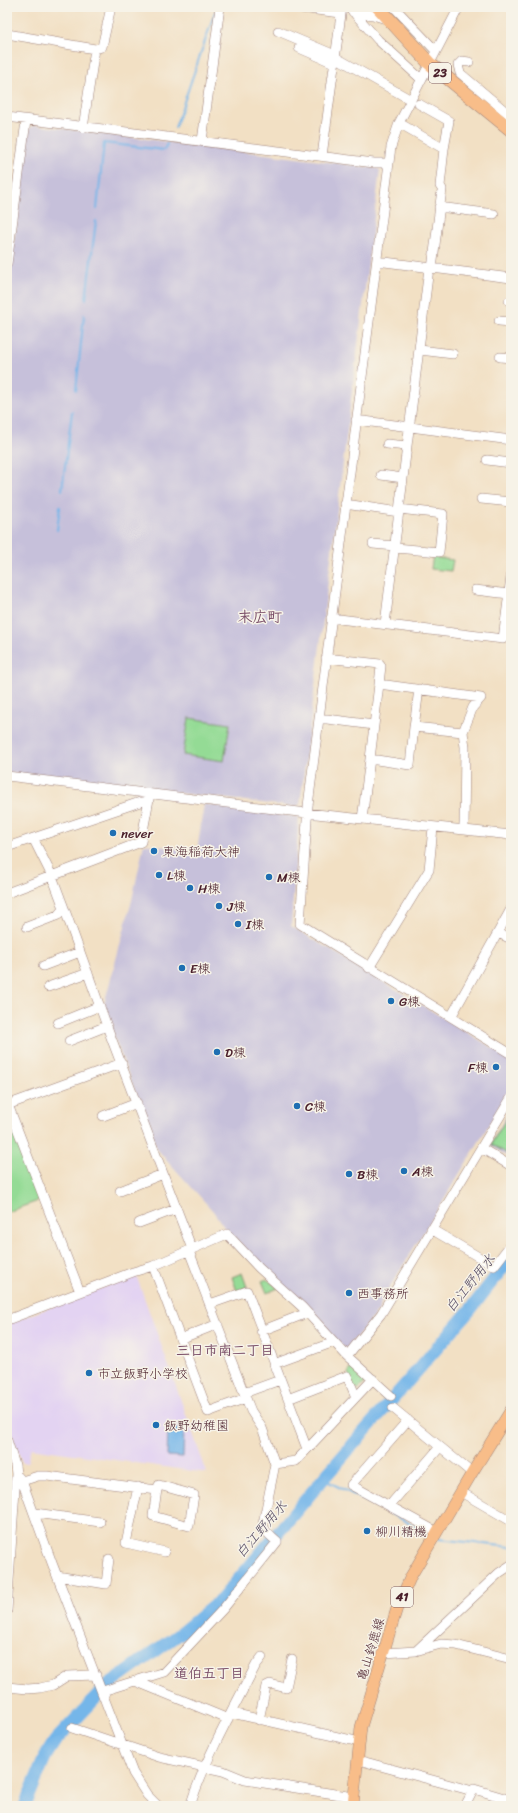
<svg xmlns="http://www.w3.org/2000/svg" width="518" height="1813" viewBox="0 0 518 1813" font-family="Sriracha,'Klee One',sans-serif">
<style>
.built{fill:#e3d3f2}
.industrial{fill:#c6c0da}
.green{fill:#94db95;stroke:#6f7d60}
.water{fill:#75b6e9;stroke:#606a8a}
.lines{fill:none;stroke-linecap:round;stroke-linejoin:round}
.stream{stroke:#75b6e9;stroke-width:2}
.river{stroke:#75b6e9;stroke-width:13}
.minor-casing{stroke:#9e8078;stroke-width:10}
.major-casing{stroke:#9e8078;stroke-width:12}
.highway-casing{stroke:#9e8078;stroke-width:14}
.minor{stroke:#fff;stroke-width:9}
.major{stroke:#f8bd89;stroke-width:11}
.highway{stroke:#f8bd89;stroke-width:13}
.poi-dot{fill:#1f6fb2;stroke:#f7f3e8;stroke-width:1.5}
.labels{text-anchor:middle;stroke-width:3;stroke-linejoin:round;paint-order:stroke}
.shield{fill:#f7f3e8;stroke:#7e5f64;stroke-width:1}
.shield-label{font-size:12px;font-weight:bold;fill:#4a1f2b}
.poi-label{font-size:13px;fill:#4a1f2b;stroke:#f7f3e8;text-anchor:start}
.street-label{font-size:13px;fill:#4a1f2b;stroke:#f7f3e8}
.water-label{font-size:14px;font-style:italic;fill:#574c64;stroke:#f7f3e8}
.neighbourhood-label{font-size:14px;font-weight:bold;fill:#794d67;stroke:#f7f3e8}
.quarter-label{font-size:15px;font-weight:bold;fill:#794d67;stroke:#f7f3e8}
</style>
<rect width="100%" height="100%" fill="#f7f3e8"/>
<filter id="ink" filterUnits="userSpaceOnUse"><feTurbulence type="fractalNoise" baseFrequency=".025" numOctaves="2"/><feDisplacementMap in="SourceGraphic" scale="8" xChannelSelector="R" yChannelSelector="G"/><feConvolveMatrix kernelMatrix="1 2 1 2 8 2 1 2 1" color-interpolation-filters="sRGB"/></filter>
<filter id="wash" filterUnits="userSpaceOnUse"><feTurbulence type="fractalNoise" baseFrequency=".012" numOctaves="4" result="noise"/><feDisplacementMap in="SourceGraphic" scale="16" xChannelSelector="R" yChannelSelector="G"/><feGaussianBlur stdDeviation="0.9" result="paint"/><feColorMatrix in="noise" values="0 0 0 0 0 0 0 0 0 0 0 0 0 0 0 0 0 1.4 0 .05"/><feComposite in="paint" operator="in"/></filter>
<g filter="url(#wash)">
<rect width="100%" height="100%" fill="#f2e0c4"/>
<!-- built -->
<path class="built" d="M136,1275L207,1473L31,1448L27,1463L22,1462L7,1422V1324Z"/>
<!-- industrial -->
<path class="industrial" d="M34,125L376,168L380,170L300,804L296,807L7,773V298L28,130Z
M204,804L299,817L291,926L511,1059V1087L474,1150L388,1290L379,1306V1310L347,1348H344L226,1230L213,1211L157,1149L103,1008L132,900L144,844L197,851Z
M511,1108V1159L491,1146L490,1144Z"/>
<!-- green -->
<path class="green" d="M433,554L437,555V558L453,560L451,571L431,569Z
M189,718L230,724L224,761L183,755Z
M7,1108L41,1200L7,1212Z
M511,1111V1156L491,1144Z
M242,1273L247,1287L237,1291L232,1277Z
M267,1279L278,1288L267,1293L262,1281Z
M354,1365L366,1375V1381L359,1389L354,1388L348,1373Z"/>
<!-- water -->
<path class="water" d="M168,1428L184,1429L183,1457L167,1456Z"/>
<g class="lines">
<!-- stream -->
<path class="stream" d="M175,128L215,12
M97,209L104,143L164,150L167,144
M86,299L96,221
M76,390L84,315
M62,490L72,412
M57,530L60,507
M323,1479L429,1533
M439,1539L511,1547"/>
<!-- river -->
<path class="river" d="M25,1806L45,1757L55,1741L108,1685L182,1632L222,1599L323,1479L470,1310L511,1257"/>
</g>
</g>
<g filter="url(#ink)">
<g class="lines">
<defs>
<path id="minor" d="M292,7L341,13
M349,7L378,40L421,79
M394,7L436,51
M459,7L399,123L391,147L308,806L300,924L511,1054
M353,12L373,15L389,20
M278,31L335,55
M7,34L95,49L102,47L111,7
M299,48L334,63
M335,57L411,100
M469,62L462,61L458,65L460,73L511,116
M419,104L449,121L444,149
M7,117L374,163H388
M399,123L444,149L440,186L442,189L432,269
M83,128L95,49
M202,141L220,7
M322,156L342,7
M439,207L494,214
M377,261L511,278
M7,264L26,121
M509,301L511,302
M499,321L511,322
M420,350L453,354
M500,357L511,358
M356,420L511,440
M387,444L407,446
M487,460L511,463
M381,475L403,478
M481,499L511,502
M345,504L399,512
M373,544L395,546
M396,548L439,552L443,514L399,509
M475,590L509,594
M331,618L503,639L511,577
M385,624L429,268
M326,658L380,664L381,666L379,684
M319,718L374,725
M414,727L419,689
M463,732L414,727L410,765L370,759L379,684L481,698L473,707L463,732L465,747L464,830
M7,776L307,813L511,835
M362,819L370,759
M33,838L52,876L67,916L112,1040L192,1249
M7,847L149,799
M7,893L141,842L150,794
M27,927L58,915L64,908
M498,933L511,939
M43,966L80,952
M369,968L429,870L433,827
M48,987L88,973
M451,1017L511,909
M58,1023L100,1006
M69,1041L107,1026
M7,1102L80,1292
M7,1105L122,1063
M103,1116L137,1103
M481,1148L511,1166
M120,1191L163,1174
M139,1223L176,1209
M431,1229L494,1266L511,1244
M189,1251L242,1388L251,1411L262,1428L275,1464L296,1461L373,1379
M153,1266L208,1412L246,1398
M210,1304L247,1291L307,1449
M7,1320L133,1272L153,1266L227,1234L259,1268L302,1307L347,1356L391,1396
M261,1331L307,1313
M180,1339L218,1324
M347,1356L381,1314L511,1098
M274,1364L334,1342
M244,1393L280,1380
M288,1399L347,1376L356,1397
M393,1408L472,1473
M408,1420L351,1485L437,1532
M7,1440L15,1465L16,1474L7,1611
M16,1474L22,1481L52,1563L133,1773L147,1795L158,1806
M22,1481L38,1476H47L157,1490L153,1516L189,1526L194,1495L159,1485L157,1490
M138,1487L126,1543L165,1552
M461,1492L511,1521
M390,1505L440,1447
M35,1513L100,1522
M57,1576L106,1584L109,1559
M419,1650L441,1644L456,1645L511,1659
M384,1653L416,1651L499,1573L511,1565
M135,1681L164,1672L223,1609L277,1542C271,1536 264,1532 263,1524L275,1464
M7,1687L28,1689L40,1688L53,1685L67,1676L96,1675
M104,1695L106,1690L135,1681L228,1719
M232,1713L360,1742
M259,1720L266,1686L270,1684L286,1688L292,1659
M72,1728L159,1757L223,1771L245,1780L354,1797
M358,1760L473,1791
M190,1806C206,1757 232,1711 256,1665L262,1657
M465,1806L474,1789L511,1800"/>
<path id="major" d="M353,1806L361,1727L397,1608L411,1576L472,1473L511,1410"/>
<path id="highway" d="M378,7L429,63L511,130"/>
</defs>
<!-- minor casing -->
<use href="#minor" class="minor-casing"/>
<!-- major casing -->
<use href="#major" class="major-casing"/>
<!-- highway casing -->
<use href="#highway" class="highway-casing"/>
<!-- minor -->
<use href="#minor" class="minor"/>
<!-- major -->
<use href="#major" class="major"/>
<!-- highway -->
<use href="#highway" class="highway"/>
</g>
</g>
<!-- markers -->
<g class="poi-dot">
<circle cx="113" cy="833" r="4"/>
<circle cx="154" cy="851" r="4"/>
<circle cx="159" cy="875" r="4"/>
<circle cx="269" cy="877" r="4"/>
<circle cx="190" cy="888" r="4"/>
<circle cx="219" cy="906" r="4"/>
<circle cx="238" cy="924" r="4"/>
<circle cx="182" cy="968" r="4"/>
<circle cx="391" cy="1001" r="4"/>
<circle cx="217" cy="1052" r="4"/>
<circle cx="496" cy="1067" r="4"/>
<circle cx="297" cy="1106" r="4"/>
<circle cx="404" cy="1171" r="4"/>
<circle cx="349" cy="1174" r="4"/>
<circle cx="349" cy="1293" r="4"/>
<circle cx="89" cy="1373" r="4"/>
<circle cx="156" cy="1425" r="4"/>
<circle cx="367" cy="1531" r="4"/>
</g>
<g class="labels">
<!-- shield labels -->
<g class="shield">
<rect x="429" y="63" width="22" height="20" rx="3"/>
<rect x="391" y="1587" width="22" height="20" rx="3"/>
</g>
<g class="shield-label">
<text x="440" y="77">23</text>
<text x="402" y="1601">41</text>
</g>
<!-- poi labels -->
<g class="poi-label">
<text x="121" y="838">never</text>
<text x="162" y="856">東海稲荷大神</text>
<text x="167" y="880">L棟</text>
<text x="277" y="882">M棟</text>
<text x="198" y="893">H棟</text>
<text x="227" y="911">J棟</text>
<text x="246" y="929">I棟</text>
<text x="190" y="973">E棟</text>
<text x="399" y="1006">G棟</text>
<text x="225" y="1057">D棟</text>
<text x="488" y="1072" text-anchor="end">F棟</text>
<text x="305" y="1111">C棟</text>
<text x="412" y="1176">A棟</text>
<text x="357" y="1179">B棟</text>
<text x="357" y="1298">西事務所</text>
<text x="97" y="1378">市立飯野小学校</text>
<text x="164" y="1430">飯野幼稚園</text>
<text x="375" y="1536">柳川精機</text>
</g>
<!-- street labels -->
<g class="street-label">
<text transform="translate(370 1649) rotate(-73)" y="5">亀山鈴鹿線</text>
</g>
<!-- water labels -->
<g class="water-label">
<text transform="translate(470 1283) rotate(-51)" y="5">白江野用水</text>
<text transform="translate(261 1529) rotate(-49)" y="5">白江野用水</text>
</g>
<!-- neighbourhood labels -->
<g class="neighbourhood-label">
<text x="225" y="1355">三日市南二丁目</text>
<text x="209" y="1678">道伯五丁目</text>
</g>
<!-- quarter labels -->
<g class="quarter-label">
<text x="260" y="622">末広町</text>
</g>
</g>
<!-- margin -->
<rect width="518" height="1813" fill="none" stroke="#f7f3e8" stroke-width="24"/>
</svg>
